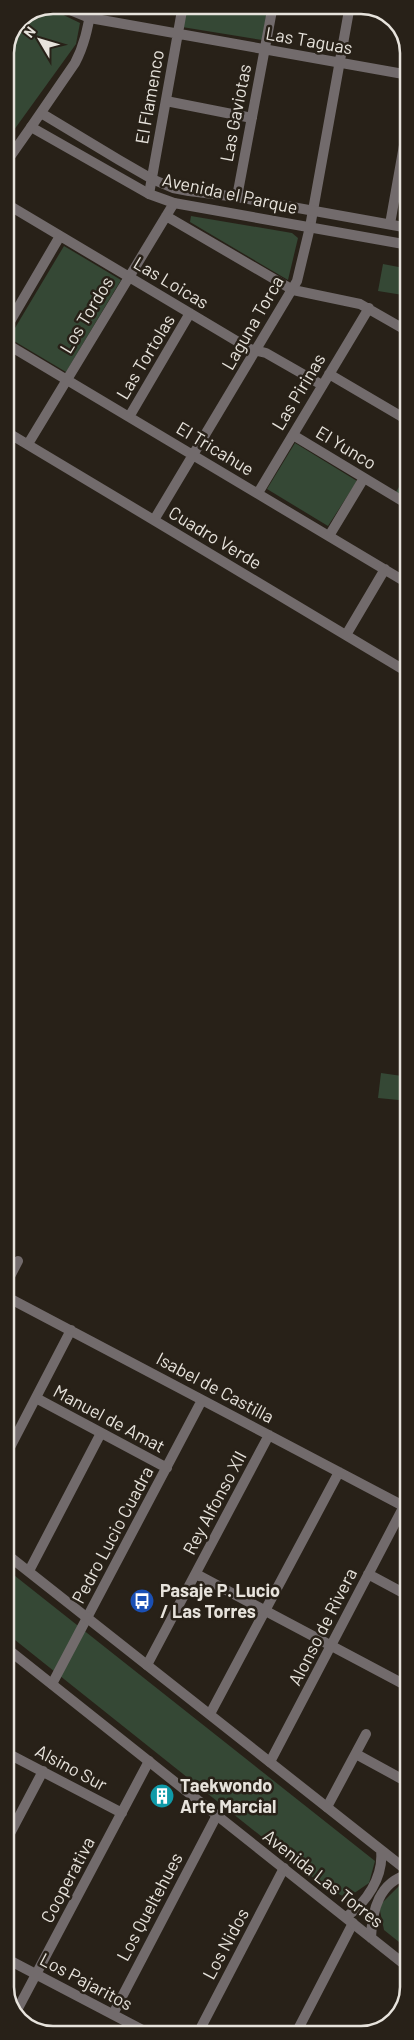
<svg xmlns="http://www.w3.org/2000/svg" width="414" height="2040" viewBox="0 0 414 2040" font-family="Barlow,sans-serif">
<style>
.green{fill:#354835}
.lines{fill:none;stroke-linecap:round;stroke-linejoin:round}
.minor{stroke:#726b6c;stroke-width:10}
.tertiary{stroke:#726b6c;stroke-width:10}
.labels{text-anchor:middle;stroke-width:5;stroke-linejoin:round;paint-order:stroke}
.street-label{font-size:18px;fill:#e7e3dc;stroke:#282118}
.poi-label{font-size:18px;font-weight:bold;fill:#e7e3dc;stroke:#282118;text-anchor:start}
.rim{fill:none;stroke:#e7e3dc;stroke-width:2.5}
</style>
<rect width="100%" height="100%" fill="#282118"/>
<!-- green -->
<path class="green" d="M185,5H268L262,40L182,27Z
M47,7L80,23L76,44L6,141L5,52L19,19Z
M191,216L292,233L298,238L288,280L190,222Z
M64,246L121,280L66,372L9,338Z
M383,264L409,269V296L378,291Z
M295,443L357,481L328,526L267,489Z
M409,470V498L396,492Z
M381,1073L409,1077V1101L378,1098Z
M5,1568L375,1861L369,1883L347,1898L326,1888L5,1632Z
M400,1885L409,1887V1950L384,1930L379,1906Z"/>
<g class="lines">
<!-- minor -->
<path class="minor" d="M58,5L90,18L409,75
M166,101L252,118
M5,145L14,151
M5,164L31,127
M149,194L183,5
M237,197L273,5
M5,203L250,349L266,353L322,385
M166,216L293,290L360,304L409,332
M390,224L409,117
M5,330L60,236
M5,343L409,584
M329,374L409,421
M129,417L190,313
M5,431L409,673
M293,435L409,505
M28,444L174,203
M258,493L369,308
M154,520L297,281L310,227L350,5
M329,536L364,478
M346,635L385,569
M5,1286L18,1261
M5,1296L409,1509
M36,1398L167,1468
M5,1457L71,1330
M29,1571L101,1433
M196,1574L409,1687
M368,1574L409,1596
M147,1665L269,1435
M52,1684L202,1400
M210,1714L339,1472
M5,1752L122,1813
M356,1754L409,1783
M270,1762L404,1506
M327,1807L366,1734
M5,1843L43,1771
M5,1958L152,2035
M15,2014L149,1761
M113,2014L217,1815
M197,2035L284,1868
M295,2035L353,1923"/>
<!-- tertiary -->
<path class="tertiary" d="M92,5C88,26 85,44 75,63L31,127L149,194L174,203L409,245
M41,113L119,160L152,179L173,188L189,191L237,197L409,228
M5,1553L409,1872
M5,1647L409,1968
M346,1917C366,1903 384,1877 381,1850
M371,1938C372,1910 379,1882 409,1874"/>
</g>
<!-- icons -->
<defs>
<symbol id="bus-disc" viewBox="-11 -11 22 22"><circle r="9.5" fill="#1a4fb4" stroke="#282118"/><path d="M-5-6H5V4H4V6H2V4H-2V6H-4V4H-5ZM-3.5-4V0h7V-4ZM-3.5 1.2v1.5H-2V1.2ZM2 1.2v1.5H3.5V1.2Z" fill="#fff"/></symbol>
<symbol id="building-disc" viewBox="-11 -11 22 22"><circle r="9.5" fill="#0f9aa8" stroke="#282118"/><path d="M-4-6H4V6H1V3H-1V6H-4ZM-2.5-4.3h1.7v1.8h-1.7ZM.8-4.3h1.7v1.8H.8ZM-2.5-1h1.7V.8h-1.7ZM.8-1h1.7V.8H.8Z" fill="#fff"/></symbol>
</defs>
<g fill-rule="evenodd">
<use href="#bus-disc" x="128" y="1587" width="28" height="28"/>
<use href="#building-disc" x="148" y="1782" width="28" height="28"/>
</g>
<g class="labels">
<!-- street labels -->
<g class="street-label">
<text transform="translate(309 41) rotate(10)" y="6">Las Taguas</text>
<text transform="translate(150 97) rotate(-80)" y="6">El Flamenco</text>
<text transform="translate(236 113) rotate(-79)" y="6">Las Gaviotas</text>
<text transform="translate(230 194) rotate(12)" y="6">Avenida el Parque</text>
<text transform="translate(171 283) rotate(31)" y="6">Las Loicas</text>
<text transform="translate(87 315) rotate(-59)" y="6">Los Tordos</text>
<text transform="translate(253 323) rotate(-60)" y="6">Laguna Torca</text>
<text transform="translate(146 357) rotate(-59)" y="6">Las Tortolas</text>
<text transform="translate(299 392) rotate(-59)" y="6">Las Pirinas</text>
<text transform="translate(346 448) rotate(31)" y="6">El Yunco</text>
<text transform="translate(215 449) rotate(31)" y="6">El Tricahue</text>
<text transform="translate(215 538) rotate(31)" y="6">Cuadro Verde</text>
<text transform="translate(215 1388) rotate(28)" y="6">Isabel de Castilla</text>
<text transform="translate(109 1419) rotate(28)" y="6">Manuel de Amat</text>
<text transform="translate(215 1503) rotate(-62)" y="6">Rey Alfonso XII</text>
<text transform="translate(113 1535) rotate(-62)" y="6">Pedro Lucio Cuadra</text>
<text transform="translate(323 1627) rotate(-63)" y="6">Alonso de Rivera</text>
<text transform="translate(71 1768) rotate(28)" y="6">Alsino Sur</text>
<text transform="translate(323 1879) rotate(38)" y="6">Avenida Las Torres</text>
<text transform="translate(68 1880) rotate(-62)" y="6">Cooperativa</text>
<text transform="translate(150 1907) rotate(-62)" y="6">Los Queltehues</text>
<text transform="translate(226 1944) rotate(-62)" y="6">Los Nidos</text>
<text transform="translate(86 1982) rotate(28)" y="6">Los Pajaritos</text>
</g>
<!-- poi labels -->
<g class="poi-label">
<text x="160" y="1597">Pasaje P. Lucio<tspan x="160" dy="21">/ Las Torres</tspan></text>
<text x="180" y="1792">Taekwondo<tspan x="180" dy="21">Arte Marcial</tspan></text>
</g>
</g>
<!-- crop -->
<path d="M0 0H414V2040H0ZM53 14H361A39 39 0 0 1 400 53V1987A39 39 0 0 1 361 2026H53A39 39 0 0 1 14 1987V53A39 39 0 0 1 53 14Z" fill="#282118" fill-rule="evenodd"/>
<path class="rim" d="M53 14H361A39 39 0 0 1 400 53V1987A39 39 0 0 1 361 2026H53A39 39 0 0 1 14 1987V53A39 39 0 0 1 53 14Z"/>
<!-- north arrow -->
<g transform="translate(40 40) rotate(308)" stroke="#282118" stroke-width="4" paint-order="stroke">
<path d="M0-4L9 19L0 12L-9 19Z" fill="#e7e3dc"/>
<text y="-8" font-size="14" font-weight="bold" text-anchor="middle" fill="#e7e3dc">N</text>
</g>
</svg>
